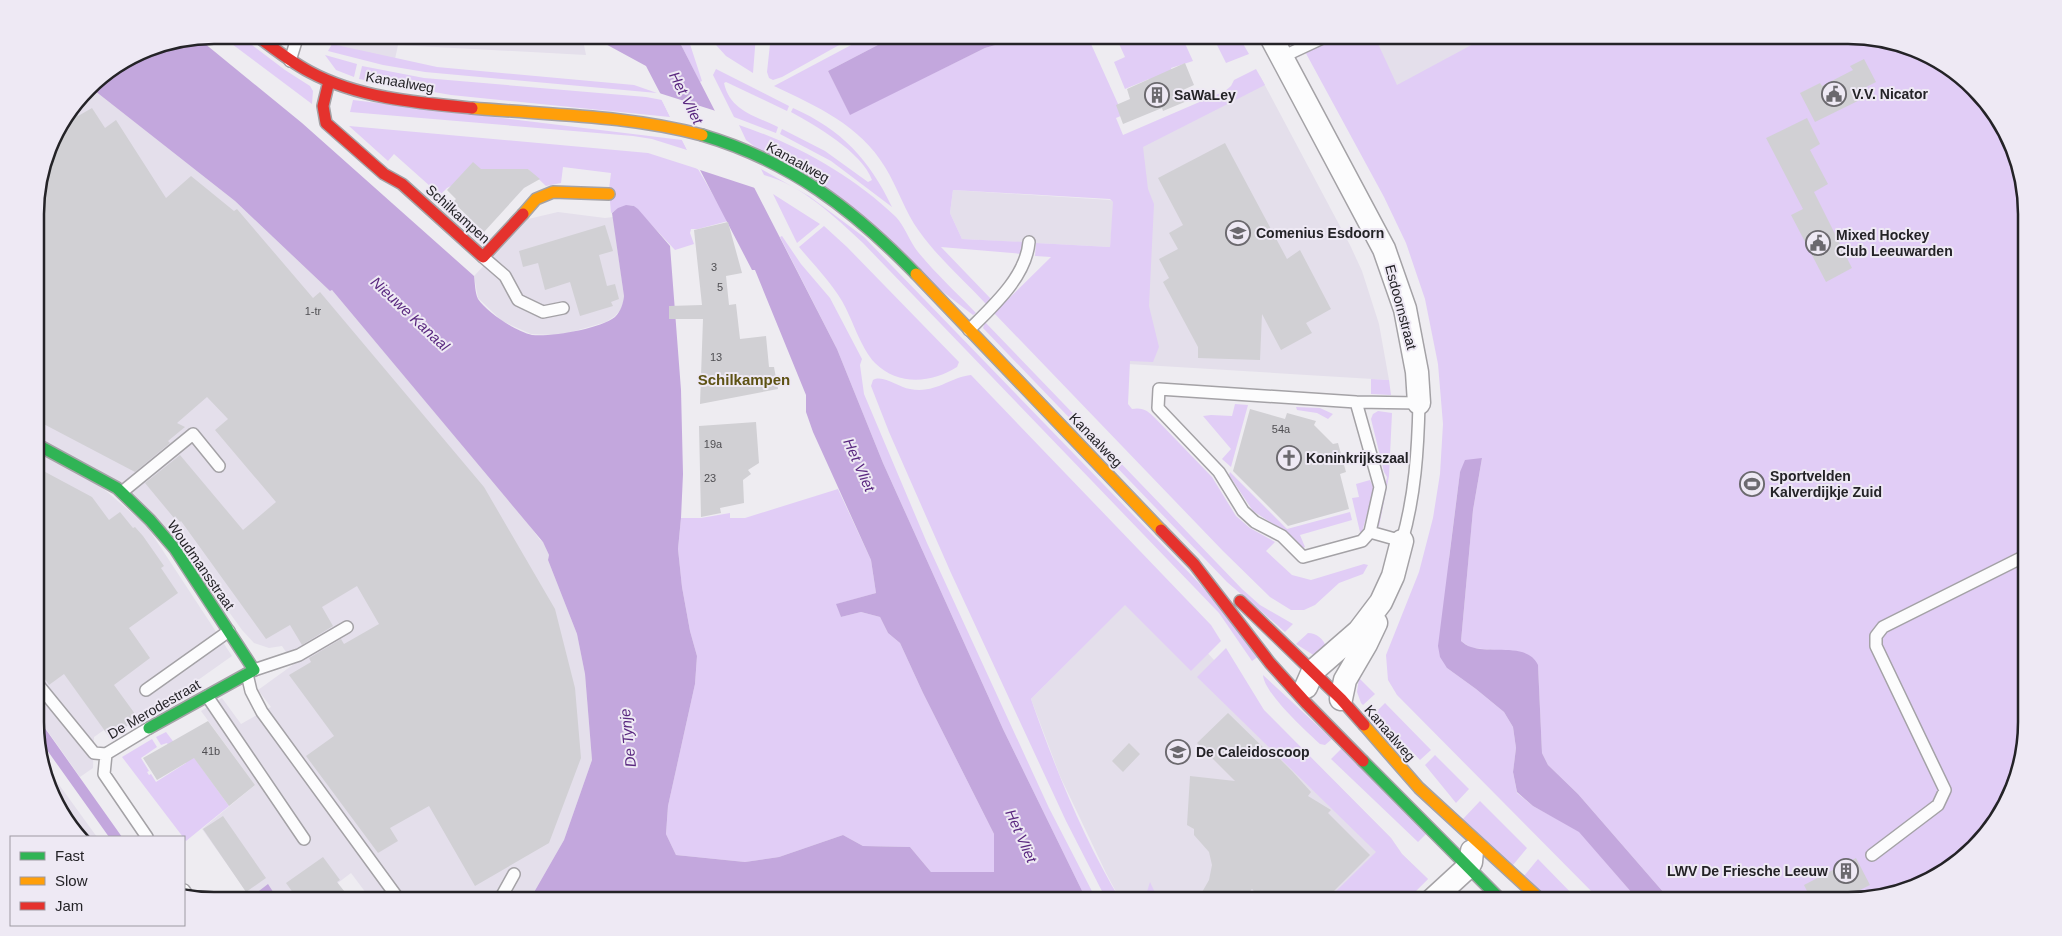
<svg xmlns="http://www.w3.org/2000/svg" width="2062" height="936" viewBox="0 0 2062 936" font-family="Arial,sans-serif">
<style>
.built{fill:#e4dfeb}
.green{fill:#e1cdf6}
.water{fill:#c3a7dd}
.pier{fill:#eeecf1}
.building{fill:#d1d0d4}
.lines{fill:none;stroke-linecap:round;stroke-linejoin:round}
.lane-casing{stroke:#a4a2a6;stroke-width:14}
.street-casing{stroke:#a4a2a6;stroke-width:25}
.fast-casing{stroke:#a4a2a6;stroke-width:14}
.slow-casing{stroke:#a4a2a6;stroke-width:14}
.jam-casing{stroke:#a4a2a6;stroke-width:14}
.lane{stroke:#fcfcfd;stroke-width:11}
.street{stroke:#fcfcfd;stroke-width:22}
.fast{stroke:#30b455;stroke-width:11}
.slow{stroke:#ff9f0a;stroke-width:11}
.jam{stroke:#e5322d;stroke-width:11}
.rail{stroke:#d0d0d2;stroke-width:4;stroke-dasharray:6 6;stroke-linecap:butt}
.labels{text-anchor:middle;stroke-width:4;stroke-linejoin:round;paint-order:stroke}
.number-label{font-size:11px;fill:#4f4e52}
.street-label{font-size:14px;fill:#242327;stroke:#eee9f4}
.poi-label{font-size:14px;font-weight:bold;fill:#242327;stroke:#eee9f4;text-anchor:start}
.water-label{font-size:15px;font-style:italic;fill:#59277f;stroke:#eee9f4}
.neighbourhood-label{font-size:15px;font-weight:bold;fill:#5e5214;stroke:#eee9f4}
.rim{fill:none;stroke:#242327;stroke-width:2.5}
</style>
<rect width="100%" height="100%" fill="#eeecf1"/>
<!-- built -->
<path class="built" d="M315,35H582L586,55L398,45L395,59L331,44Z
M1370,35H1488L1492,43L1394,88Z
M1260,76L1350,245L1362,271L1379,324L1389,380L1128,364L1133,133Z
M90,87L235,201L330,291L332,290L525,519L540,540L543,541L549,555L548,560L577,634L585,674L592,760L564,840L529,901H372L351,873L314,901H253L202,829L255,785L201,711L222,698L241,724L271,707L258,690L294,664L282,646L269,648L254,643L242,630L172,533L36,436L35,201L54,134Z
M953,190L1110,200L1114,202L1110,247L962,239L950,213Z
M558,212L605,218L613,217L624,296L622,308L615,316L606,322L568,333L554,335L531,334L502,321L478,298L474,276L528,219Z
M36,452L99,485L146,525L232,656L140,721L138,719L110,738L104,730L94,737L93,768L80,777L37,716Z
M1145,584L1214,660L1391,838L1402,854L1428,879L1406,901H1121L1106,873L1060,776L1031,699Z
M44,764L97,837H80L72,831Z"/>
<!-- green -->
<path class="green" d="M220,35H239L285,70L310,86L313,91L312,104Z
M676,35H687L702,81L700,82Z
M707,35H756L753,73L726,56Z
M771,35H857L782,77L773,80L769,78L767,72Z
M870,35H897L828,71L850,114L985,48L1016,39H1058L1087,35L1123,115L1116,118L1123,135L1225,91L1231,86L1234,80L1256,69L1265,85L1143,147L1148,189L1154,204L1149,306L1159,347L1153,362L1130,361L1128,404L1132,409C1143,407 1148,411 1155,418L1212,477L1236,516L1250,528L1275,542L1266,551L1292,575L1311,580L1364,564L1368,565L1363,574L1339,583L1315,605L1304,610H1291L1270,597L1223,551L994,313L1051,257L1035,256L1036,243L1110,247L1113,202L1110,199L953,190L950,213L962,239L1024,242L1023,254L941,247L991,299L986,304C964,280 938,258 919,231C905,212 898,188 885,167C860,125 816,106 774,86Z
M1115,35H1186L1182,37L1193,61L1171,68L1172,71L1150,80L1149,79L1125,89L1114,62L1125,57Z
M1212,35H1238L1249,54L1226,63Z
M1296,35H1347L1351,43L1366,35H1374L1397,85L1477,42L1474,35H1849L1917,49L1990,105L2026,190L2027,723L2013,791L1983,840L1948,871L1860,901H1671L1578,794L1548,765L1542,753L1538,666L1519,652L1471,648L1461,641L1473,510L1482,458L1460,472L1449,558L1447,668L1476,689L1504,712L1513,727L1516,748L1513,772L1517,793L1533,806L1579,831L1639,901H1601L1397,695L1388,680L1386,655L1419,572L1433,518L1440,474L1443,424L1438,364L1425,299L1406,243L1384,197Z
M332,44L437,67L634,85L657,93L425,72L383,65L328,51Z
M325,55L357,64L354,77L336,70Z
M362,66L424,78L646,97L662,100L670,117L451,95L359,79Z
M716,69L789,106L787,111L726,82L724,83C730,111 756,116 778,127L776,133L734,117L713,75Z
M353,100L682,140L687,150L652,139L633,136L350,112Z
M793,108C842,130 869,159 892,207L831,161L780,134L782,129L825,151L868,182L872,180C862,152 816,126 791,112Z
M739,125C796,144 852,175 896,217C904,225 910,242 918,252C936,274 957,293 976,313L973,315L746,140Z
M349,126L648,153L698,169L728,221L698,229H691L690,233L694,244L675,250L634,206C623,205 619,209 611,213L609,189L611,173L563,167L561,183L546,186L528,169H485L447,188L440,195L394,154L388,161Z
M761,169L809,196L864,237L1198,582L1233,622L1259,656L1252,661L1219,613L863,243C835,217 802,185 764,175Z
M773,194L820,224L797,243Z
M824,226L847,247L959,362L957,367C932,383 898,386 875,363C860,347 853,320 842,301C830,281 814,265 799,247Z
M782,236L801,264L830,298L862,359L860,365L864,394L927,543L1049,808L1097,901H1087L1003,729L883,463L837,349L780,237Z
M985,322L1242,589L1260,605L1293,624L1285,632L1227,582L983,328Z
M971,375L1211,625L1221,641L1191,671L1125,605L1031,699C1055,768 1083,838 1121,901H1107L1066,821L951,573L889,432L871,386L873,380C883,374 898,387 910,389C936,394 950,377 971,375Z
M1371,379L1389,380L1391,395L1371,394Z
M1235,404L1248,405L1231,467L1222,459L1231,449L1203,416L1211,415L1232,416Z
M1296,407L1320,408L1333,414L1328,419L1317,413L1297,410Z
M1378,411L1392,413L1389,476L1379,527L1377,525L1387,477L1384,472L1371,419L1373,414Z
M1230,472L1287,529L1350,512L1352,520L1300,535L1305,547L1303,548L1287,533L1253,511L1229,475Z
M1370,480L1374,489L1362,532H1360L1352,498L1359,497L1356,484Z
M838,489L871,560L876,593L837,604L841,617L861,612L880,617L888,633L900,643L923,693L994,834V872H931L910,847L863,846L843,835L779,857L745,862L676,855L666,834L668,806L695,684L697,656L690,631L682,587L678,549L681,518H701L730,513V518H745Z
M1308,633C1316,633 1324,639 1326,647L1315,656L1296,644Z
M1226,648L1264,710L1391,838L1402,854L1428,879L1406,901H1333L1330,897L1376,852L1197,677Z
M1263,675L1332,739L1325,745L1320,744C1306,731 1264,693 1263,675Z
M1359,678L1375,694L1363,705L1361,703L1357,692Z
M1385,703L1431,750L1420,760L1406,745L1401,750L1369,719Z
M166,732L182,753L188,749L229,806L186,841L122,757L152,739L157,747L141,758L149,771L147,772L149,775L151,774L156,782L186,763L180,752L174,755L167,743L161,745L156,737Z
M1342,748L1427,833L1418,842L1331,759Z
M1435,755L1469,789L1456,803L1425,765Z
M1480,801L1527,848L1513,865L1463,819Z
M1538,859L1579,901H1551L1524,876Z
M1150,882L1159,901H1144Z"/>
<!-- water -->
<path class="water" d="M589,35H676L837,349L883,463L1003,729L1087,901H529L564,840L592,760L585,674L577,634L548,560L549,555L543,542L332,290L330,291L235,201L90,87L96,79L145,48L198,38L302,123L474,276C475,283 475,293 478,299C487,312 516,332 532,335C552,337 599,329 615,317C621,311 623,304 624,296L612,213L618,208L626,205L634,206L638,209L670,246L681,390L683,474L681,518L678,549L682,587L690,631L697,656L695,684L668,806L666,834L676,855L745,862L779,857L843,835L863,846L910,847L931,872H994V834L923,693L900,643L888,633L880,617L861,612L841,617L836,604L876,593L871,560L813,432L806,412V395L755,270H752L646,66Z
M897,35H1077L1058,39H1016L985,48L850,115L828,71Z
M1482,458L1473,510L1461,641C1464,643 1467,646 1471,647C1490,654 1528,642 1538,665L1542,753L1548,765L1578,794L1671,901H1639L1579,832L1533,806L1517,792L1513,772L1516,748L1513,727L1504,712L1476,689L1447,668L1440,657L1438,646L1460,472L1465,460Z
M37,717L122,837H109L37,736Z
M268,884L279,901H260L255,894Z"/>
<!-- pier -->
<path class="pier" d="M659,93L719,112L758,189L697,169L659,95Z"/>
<!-- building -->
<path class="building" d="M1864,59L1876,82L1866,87L1870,95L1815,122L1800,93L1820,83L1822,86L1853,70L1850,66Z
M1185,63L1194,85L1183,90L1187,101L1163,111L1162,108L1123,124L1116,105L1130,99L1127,89Z
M92,108L105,128L116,120L166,198L191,176L234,211L237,209L313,298L320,292L484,487L555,609L575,688L581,758L549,843L475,886L429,806L390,828L398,841L378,853L306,756L334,736L289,675L311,662L309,658L341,639L344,644L379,624L357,586L322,607L333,626L302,645L290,625L266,639L181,521L180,522L175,516L174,518L145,483L180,455L243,530L276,502L215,430L228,419L207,397L177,423L185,427L168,441L170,443L135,472L36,420L35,201L54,134L73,109L78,116Z
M1807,118L1820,144L1810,150L1828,184L1814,192L1852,268L1826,282L1791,215L1803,209L1766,138Z
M1225,143L1287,259L1300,250L1331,309L1306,323L1312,333L1281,350L1262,314L1260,360L1198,358V347L1163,282L1169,278L1159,259L1178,249L1169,233L1183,225L1158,178Z
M473,162L481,169H528L540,179L524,188L484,232L453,202L456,199L447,190Z
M728,222L742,273L726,276L729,305L736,304L740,339L766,336L769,367H774L778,389L700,404L703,319H669V306L702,305L694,230Z
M605,225L613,251L599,255L607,286L615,284L619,299L611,302L613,306L580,316L570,282L545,290L538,263L523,267L519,251Z
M1250,409L1285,419L1287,413L1316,421L1314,425L1333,444L1338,443L1346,472L1340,474L1349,509L1288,526L1233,471Z
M756,422L759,463L748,470L751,474L743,480L744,503L720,508L721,513L701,517L699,426Z
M36,467L92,497L109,520L120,512L133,528L135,527L143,536L164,566L161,568L178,593L129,628L150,658L114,685L138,718L110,738L64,674L49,685L36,666Z
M1228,713L1271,755L1274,753L1292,771L1311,792L1308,796L1331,810L1328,813L1370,855L1324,901H1264L1252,889L1240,901H1197L1209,880L1212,865L1209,852L1194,835V829L1187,825L1190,776L1235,781L1197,743Z
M208,721L255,785L229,806L194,758L157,780L143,758Z
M1129,743L1140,754L1123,772L1112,761Z
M223,816L266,878L246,892L203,829Z
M323,857L340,880L337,882L352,901H299L286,883Z
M1856,858L1870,885L1838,901H1812L1804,885Z"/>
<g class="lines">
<defs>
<path id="lane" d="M1282,57L1329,35
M290,61L298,35
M483,257L505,276L518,300L543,312L563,308
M969,330C992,307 1026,277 1029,242
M1356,402L1159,389L1158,408L1219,472L1243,511L1255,522L1282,536L1303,557L1362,541L1370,532
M1356,402L1419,403C1418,450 1415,496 1402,541L1370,532L1380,487Z
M122,492L193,434L219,466
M254,670L299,655L347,627
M247,674L251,691L262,712L400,901
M36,682L94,753L106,754L149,728
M146,690L229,631
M207,696L304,839
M106,754L104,774L147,837
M1872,855L1938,805L1945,790L1876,646V636L1883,627L2027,555
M184,890L188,896
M499,901L514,874"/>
<path id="street" d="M1270,35L1384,249L1405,309L1417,372L1419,403
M1306,687L1313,671L1359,631L1381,602L1393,576L1402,541
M1341,699L1345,680L1366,644L1376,623
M1431,901L1468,867L1471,862L1472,851"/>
<path id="fast" d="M702,135C790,161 853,209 916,274
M36,444L117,488L150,520L175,549L254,670L149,728
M1363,761L1502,901"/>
<path id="slow" d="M472,108C549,115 627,115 702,135
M523,214L536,199L553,192L609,194
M916,274L1161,530
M1364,725L1419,788L1542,901"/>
<path id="jam" d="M256,35C273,48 291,62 310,72C358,98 418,103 472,108
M329,81L323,106L326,123L384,174L402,184L483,257L523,214
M1161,530L1194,564L1270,663L1307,704L1363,761
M1240,601L1341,699L1364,725"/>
</defs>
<!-- lane casing -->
<use href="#lane" class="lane-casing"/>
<!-- street casing -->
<use href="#street" class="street-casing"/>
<!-- fast casing -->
<use href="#fast" class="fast-casing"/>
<!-- slow casing -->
<use href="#slow" class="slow-casing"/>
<!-- jam casing -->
<use href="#jam" class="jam-casing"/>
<!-- lane -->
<use href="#lane" class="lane"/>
<!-- street -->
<use href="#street" class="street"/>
<!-- fast -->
<use href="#fast" class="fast"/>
<!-- slow -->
<use href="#slow" class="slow"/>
<!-- jam -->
<use href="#jam" class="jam"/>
<!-- rail -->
<path class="rail" d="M63,811L83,837"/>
</g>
<!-- icons -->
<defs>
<symbol id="civic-ring" viewBox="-11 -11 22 22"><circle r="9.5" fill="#eee9f4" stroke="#6b696e" stroke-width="1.5"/><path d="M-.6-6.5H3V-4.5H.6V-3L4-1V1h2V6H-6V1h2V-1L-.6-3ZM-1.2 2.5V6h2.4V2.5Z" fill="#6b696e"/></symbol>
<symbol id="building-ring" viewBox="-11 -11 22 22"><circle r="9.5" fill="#eee9f4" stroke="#6b696e" stroke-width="1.5"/><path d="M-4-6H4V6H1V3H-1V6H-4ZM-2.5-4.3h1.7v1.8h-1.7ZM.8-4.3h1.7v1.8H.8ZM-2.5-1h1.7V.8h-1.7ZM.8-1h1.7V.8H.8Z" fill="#6b696e"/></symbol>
<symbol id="school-ring" viewBox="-11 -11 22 22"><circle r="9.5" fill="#eee9f4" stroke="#6b696e" stroke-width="1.5"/><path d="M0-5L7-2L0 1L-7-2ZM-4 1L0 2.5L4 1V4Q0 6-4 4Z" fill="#6b696e"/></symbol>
<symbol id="church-ring" viewBox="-11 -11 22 22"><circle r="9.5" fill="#eee9f4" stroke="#6b696e" stroke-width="1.5"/><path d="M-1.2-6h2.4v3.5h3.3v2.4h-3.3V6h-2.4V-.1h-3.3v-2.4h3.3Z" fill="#6b696e"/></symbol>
<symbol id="stadium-ring" viewBox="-11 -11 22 22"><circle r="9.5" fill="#eee9f4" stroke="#6b696e" stroke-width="1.5"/><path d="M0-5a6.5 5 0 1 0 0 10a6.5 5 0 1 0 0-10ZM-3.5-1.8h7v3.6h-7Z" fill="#6b696e"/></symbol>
</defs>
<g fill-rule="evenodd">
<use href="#civic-ring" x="1820" y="80" width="28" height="28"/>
<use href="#building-ring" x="1143" y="81" width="28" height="28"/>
<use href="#school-ring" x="1224" y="219" width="28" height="28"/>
<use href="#civic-ring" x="1804" y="229" width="28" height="28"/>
<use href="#church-ring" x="1275" y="444" width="28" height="28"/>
<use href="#stadium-ring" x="1738" y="470" width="28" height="28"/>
<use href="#school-ring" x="1164" y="738" width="28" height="28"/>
<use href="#building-ring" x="1832" y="857" width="28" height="28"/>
</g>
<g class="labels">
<!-- number labels -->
<g class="number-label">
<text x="714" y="271">3</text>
<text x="720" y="291">5</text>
<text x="313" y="315">1-tr</text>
<text x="716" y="361">13</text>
<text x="1281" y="433">54a</text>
<text x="713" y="448">19a</text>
<text x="710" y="482">23</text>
<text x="211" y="755">41b</text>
</g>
<!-- street labels -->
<g class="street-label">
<text transform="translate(400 82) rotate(10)" y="5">Kanaalweg</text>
<text transform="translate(798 162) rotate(29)" y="5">Kanaalweg</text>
<text transform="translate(458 214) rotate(42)" y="5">Schilkampen</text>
<text transform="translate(1401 307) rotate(75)" y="5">Esdoornstraat</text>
<text transform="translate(1096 440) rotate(46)" y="5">Kanaalweg</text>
<text transform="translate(201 565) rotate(55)" y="5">Woudmansstraat</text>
<text transform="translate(154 709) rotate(-30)" y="5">De Merodestraat</text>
<text transform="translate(1390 733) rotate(49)" y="5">Kanaalweg</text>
</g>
<!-- poi labels -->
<g class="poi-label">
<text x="1852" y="99">V.V. Nicator</text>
<text x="1174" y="100">SaWaLey</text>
<text x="1256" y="238">Comenius Esdoorn</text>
<text x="1836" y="240">Mixed Hockey<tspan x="1836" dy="16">Club Leeuwarden</tspan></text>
<text x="1306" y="463">Koninkrijkszaal</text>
<text x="1770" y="481">Sportvelden<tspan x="1770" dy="16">Kalverdijkje Zuid</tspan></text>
<text x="1196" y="757">De Caleidoscoop</text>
<text x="1828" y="876" text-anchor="end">LWV De Friesche Leeuw</text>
</g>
<!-- water labels -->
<g class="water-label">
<text transform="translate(686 98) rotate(63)" y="5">Het Vliet</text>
<text transform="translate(410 314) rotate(43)" y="5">Nieuwe Kanaal</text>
<text transform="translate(859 465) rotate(66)" y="5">Het Vliet</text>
<text transform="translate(628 738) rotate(-96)" y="5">De Tynje</text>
<text transform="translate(1021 836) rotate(66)" y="5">Het Vliet</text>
</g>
<!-- neighbourhood labels -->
<g class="neighbourhood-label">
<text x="744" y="385">Schilkampen</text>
</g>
</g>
<!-- crop -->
<path d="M0 0H2062V936H0ZM214 44H1848A170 170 0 0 1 2018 214V722A170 170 0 0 1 1848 892H214A170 170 0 0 1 44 722V214A170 170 0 0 1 214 44Z" fill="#eee9f4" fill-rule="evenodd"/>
<path class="rim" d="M214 44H1848A170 170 0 0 1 2018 214V722A170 170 0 0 1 1848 892H214A170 170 0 0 1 44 722V214A170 170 0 0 1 214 44Z"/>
<!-- legend -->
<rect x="10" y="836" width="175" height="90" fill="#eee9f4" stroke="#9d9aa2"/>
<rect x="20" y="852" width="25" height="8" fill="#30b455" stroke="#9d9aa2"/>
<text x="55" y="861" font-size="15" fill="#242327">Fast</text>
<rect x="20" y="877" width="25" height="8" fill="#ff9f0a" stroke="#9d9aa2"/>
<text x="55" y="886" font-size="15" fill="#242327">Slow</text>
<rect x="20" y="902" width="25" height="8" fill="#e5322d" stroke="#9d9aa2"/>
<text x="55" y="911" font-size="15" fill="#242327">Jam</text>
</svg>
